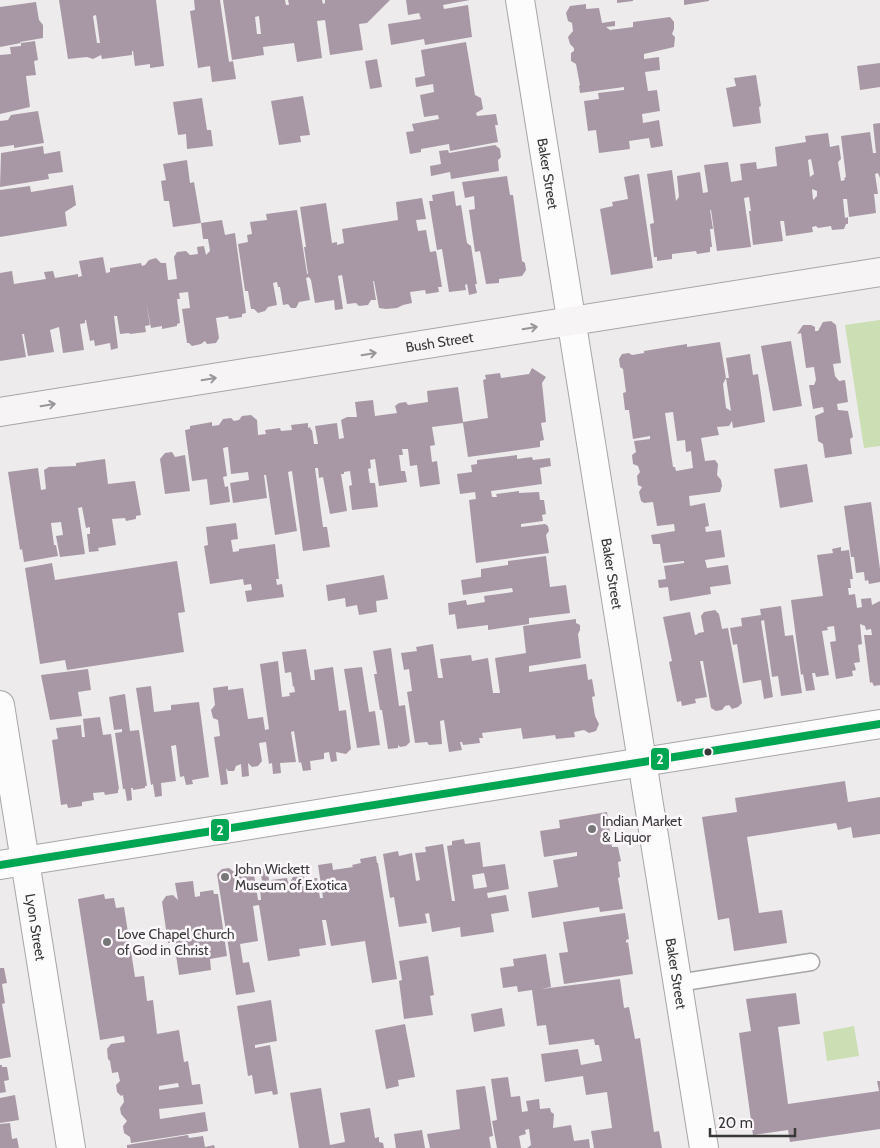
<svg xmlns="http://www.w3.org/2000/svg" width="880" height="1148" viewBox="0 0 880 1148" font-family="Cabin,sans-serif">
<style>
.green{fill:#cbdeb4}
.building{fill:#a898a5;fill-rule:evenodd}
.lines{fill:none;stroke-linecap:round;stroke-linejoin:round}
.lane-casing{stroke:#a7a5a6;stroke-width:19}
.street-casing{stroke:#a7a5a6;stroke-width:30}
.secondary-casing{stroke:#a7a5a6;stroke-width:30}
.lane{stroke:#fcfcfc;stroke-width:16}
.street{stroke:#fcfcfc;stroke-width:28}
.secondary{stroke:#f7f4f6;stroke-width:28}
.bus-1-casing{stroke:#fbf7fa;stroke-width:11}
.bus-1{stroke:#00a651;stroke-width:8}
.oneway{stroke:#989698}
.bus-dot{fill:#393839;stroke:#fbf7fa;stroke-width:2}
.poi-dot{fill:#787778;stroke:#fbf7fa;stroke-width:2}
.labels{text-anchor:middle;stroke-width:5;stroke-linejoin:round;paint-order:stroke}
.street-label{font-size:14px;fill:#393839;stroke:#fbf7fa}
.poi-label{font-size:14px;fill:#393839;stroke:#fbf7fa;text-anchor:start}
.line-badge{stroke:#fbf7fa;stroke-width:2}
.badge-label{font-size:14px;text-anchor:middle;font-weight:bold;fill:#fff}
</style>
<rect width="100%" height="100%" fill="#edebec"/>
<!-- green -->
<path class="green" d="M880,320V446L864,448L845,325Z
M854,1026L859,1056L827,1061L823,1032Z"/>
<!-- building -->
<path class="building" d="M59,0H156L164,66L150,68V64L135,66L133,51H132V55L102,59L101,55L93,59L87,57L68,59ZM96,15L100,43H97L93,16Z
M194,0H220L229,62L233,61L236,79L212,82L210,66L198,68L190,11L195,10Z
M223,0H285L286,5H289L288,0H322L323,4L325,3V0H390L367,23L359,24L363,50L330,55L325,20L317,21L322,58L297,62L294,43L263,47L264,55L232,60ZM259,16L261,34H257L255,17Z
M406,0H470L443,5L444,9L468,5L472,37L425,45L424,39L391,45L388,24L421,19L419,13L408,15Z
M617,0H633V1L617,3Z
M684,0H709V1L684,5Z
M36,2L39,20L43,25V38L20,42L21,43L35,41L38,60L34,61L36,75L26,76L30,107L0,114V55L11,54L10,47L21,46V43L0,47V7Z
M586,4V9L599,8L602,23L615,21V26L606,27L610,30L633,27V22L670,17L674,22V29L672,34L675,37L674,47L644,54V59L659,57L660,70L645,72L648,91L657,90L660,111L642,114L643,123L659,120L663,146L651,148L649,138L629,141L630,149L599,153L596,130L588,131L584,101L599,99L598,93L624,90V87L580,93L579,86L580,85L576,64L571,61V53L574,51V48L570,44L568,37L573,31L572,23L568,21L566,13L570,6Z
M466,42L475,95L481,98L483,109L476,113L477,116L496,114L498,125H495L498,142L450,151L449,144L421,149V152L410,154L406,132L414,131L412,124L439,119L438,115L424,117L420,95L434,92L433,84L416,87L415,78L425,76L421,50Z
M377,59L382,87L370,89L365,61Z
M880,63V87L860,90L857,66Z
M756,75L761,106L759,107L761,123L733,127L726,88L736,86L734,78Z
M303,96L310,135L300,136L301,142L279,145L271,101Z
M202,98L207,130H211L213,146L187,149L186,134L178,135L173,102Z
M38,111L44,143L14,148V145L0,147V121L8,120L11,115Z
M880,123V178L878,173L875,174L878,194H874L876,213L849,217L847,199H843L845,218L848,217V224H846L844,229L832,230L831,226L818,228L816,226L812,227L813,232L786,236L784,221H780L783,241L753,245L749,211H751L749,197L744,198L751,247L717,251L711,210H710L713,229H710L712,247H710V252L697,254L696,251L672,254V259L657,261V257H654L650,224L654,223L647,174L672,170L676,201L679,197L677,176L700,172L703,193L708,192L704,165L728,162L731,182L742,180L740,164L756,162L757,169L777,166L775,147L806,142L805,136L828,133L830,147L839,145L841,159L838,162L841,181L845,180L844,178L846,177L841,136L870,132L873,153H876L873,124ZM811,159L814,174L810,177L808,160ZM812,189L817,191V196L813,200Z
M495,145L500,149L501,157L498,160L499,171L451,179L450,172L431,176L430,166L441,164L439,151L448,150L449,153Z
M43,146L44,154L60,151L63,172L48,174L49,179L0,187L1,153Z
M187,160L190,183L194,182L201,223L173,227L169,201H164L161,181L166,180L163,164Z
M639,174L653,268L611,275L600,209L613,206L612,202L628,199L624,177Z
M507,176L510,195H513L522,261L525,263L526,270L522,276L499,279V283L486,284L480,251L475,252L469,210L475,209L474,196L465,198L462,182Z
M73,185L76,205L65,212L67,226L0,237V190L30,186L31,192Z
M454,191L456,206L461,205L467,243L471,246L477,284H475L477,293L469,295L467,284L465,285L466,290L449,292L442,249L437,250L429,201H433L432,195Z
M422,198L426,219L416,220L418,231L426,230L430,252L436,251L442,287H438L439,292L426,294L425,290L410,292L412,303L403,305L397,308L386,309L379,308L374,281H373L376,300H371L368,305L359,306L356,303L347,304L342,275L338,276L343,309L335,310L334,300L315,303L311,280L309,277L306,278L310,300L299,302L296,308H291L288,304L283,305L280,287H278L277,282L273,283L277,305L268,307L265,311L258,313L254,309H251L248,291H245L238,244L248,242L247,235L252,234L250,222L267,220L266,214L297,210L307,274H308L304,247H306L300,207L326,203L332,243L337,242V245L344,243L342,229L398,220L396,202Z
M222,220L225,235L235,233L246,313L242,314V317L229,319L228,316L216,318L219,338L216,343L207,344L205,341L201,344L192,346L189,343H187L182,309L190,308L188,292L179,293L180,299H177L180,323L177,324V326L162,329V326L151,328L146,301L150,325L145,326L146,332L130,334L129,333L120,334L117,316H114L118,348L111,350L110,343L95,346L94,340L90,341L86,320H85V323L80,324L84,350L63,353L59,327L50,330L54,352L28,356L24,334H22L26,357L0,361V273L12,271L14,284L46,279L44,272L53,271L55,278L78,274V277L82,276L79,261L103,257L106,273L110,272V268L141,263L142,266L145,265L149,260L156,258L161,263H166L168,280L177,279L174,257L177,252L186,251L190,255L198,254L197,247L204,246L206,255L210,251L208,239H203L201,223Z
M831,321L836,325L841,363L833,364L835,376L839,381L845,380L848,402L837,404L838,410L848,411L853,437L850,439L852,454L825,458L823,444L818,441L815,416L824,412L823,407L813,409L809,385H814L816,380L814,367L806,368L801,333L797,334L803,325H811L815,327V331H818L823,322Z
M791,341L802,406L773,411L761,346Z
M720,342L726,378L723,384L726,408L731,411L726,378H729L726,358L750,354L753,375L758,374L765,422L733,428L732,421L729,426L717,427L719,435L701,438L705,461L715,460L718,464L717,475L721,480L722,486L720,492L689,496L690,506L705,503L709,526L705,527L706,532L721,530L725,557L705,560L707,568L728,565L731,584L710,587L711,594L670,601L668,587L659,588L658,580L666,579L664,566L684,563V561L663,563L660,544H653L651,535L675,531L674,524L657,526L653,502L644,503L641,501L639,492L642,487L638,485L637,476L640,472L638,466L633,464L632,455L636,452L634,441L650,439V436L633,439L629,410H625L623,393L626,392L623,369L620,367L619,359L622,354L629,353L632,355L644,353V351L687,344V347ZM673,412L677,441L685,440L686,452L691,451L693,468L676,471L675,467H673L665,413Z
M532,368L546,377L542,383L546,422L541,423L544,440L540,441V447L468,457L463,423L432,427L435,445L430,446L432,462L437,461L440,484L420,487L417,465L410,466L408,449H402L403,455H399L401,471H405L407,482L379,486L375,459L370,460L371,468L368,469L370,483H375L378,507L352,510L349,486L352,485L350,471L344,472V474H341L347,511L330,514L323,477L319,478L318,468H315L323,527H327L330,547L303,551L292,471L288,472L297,531L275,535L266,475H264L267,498L233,503L230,483L249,480L248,472L231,474L228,447L223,448L227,476L223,477L225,487L228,486L230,502L210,505L207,479L192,481L185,430L190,429V426L212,422V426L219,425L223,419L231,418L234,421L239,420L242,416L251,415L257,420L258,435L266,434L265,430L280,428L281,431L292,430L291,425L308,423V428L310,427L311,430H312L314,444H318L315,426L337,423L339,439L344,438L341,420L347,417H357L355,402L373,400L375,416L397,413L395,406L399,403L406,402L408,405L428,402L427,391L458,387L463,422L488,418L483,380L486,379L485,375L500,373L501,378L529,374Z
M172,452L175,457L185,455L190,491L165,494L160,459L165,453Z
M517,455V459L532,457L533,460L550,458L551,466L540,468L542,484L491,491L492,497H497L496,494L519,491V493L539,492L540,500H544L546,514L542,515L543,521L521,524V527L545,524L548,526L549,531L546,535L549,553L476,563L469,500L476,499L475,492L460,494L457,474L472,472L471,465L477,464V460Z
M105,459L108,484L135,481L141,515L136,516V519L126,521L125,518L112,519L116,545L98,548L99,551L89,552L87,534H90V527L86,528L82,507L78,508L85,554L60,557L56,536L63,535L61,522L51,523L54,545H56L58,556L24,562L22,549L20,550L8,472L38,468L41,490L46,489L44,470L49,467L76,466V463Z
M807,464L813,502L780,508L774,469Z
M871,502L880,569V582L869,584L868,580L865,581L864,572L856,573L854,557H851L844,506Z
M236,523L238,539L231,540L233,552L239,551V549L275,544L279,579H276L277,585L282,584L284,597L247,602L245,591L252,590L251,584L244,585L243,579L210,584L204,546L208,545L206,527Z
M841,547V551L849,550L853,579H850L851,588H848L849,595L855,594L857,608L862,607L861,599L871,598L872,605L880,601V685L874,686L872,682L870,683L864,635H872L871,629L866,630L865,626L860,624L862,644L858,645L860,662L854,663L856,670L852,671L853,676L836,679L830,642L836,641L834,626L827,627L828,630L822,631L829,675L816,677L815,673H812L815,690L806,691L803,674L801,675L791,600L823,596L817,555L833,553L832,549Z
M546,556L550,587L566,585L570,613L529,618V624L488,630V625L457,629L455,614L449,615L448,603L466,600L467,605L485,602L484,596L513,592L512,588L463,595L461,580L481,577V569L508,565V561Z
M177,561L185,612L178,613L184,652L67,670L65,660L40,664L25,568L52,563L55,580Z
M384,575L388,599L376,601L377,612L359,615L357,605L346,607L345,598L328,601L326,585Z
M781,606L785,636L793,635L802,693L781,696L778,676L772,677L764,620L761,621L773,697L764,699L761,680L743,683L737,644L733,645L730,628L742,626L741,618L761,615L760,609Z
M715,610L719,614L722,629L728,628L742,703L738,707L732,709L729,705L725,706L722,710L716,711L711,708L703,661H700L707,697L695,699L696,703L682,706L681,701L677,702L669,662L672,661L663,617L690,612L695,635L698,634V633L704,632L701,616L704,612Z
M576,619V623L580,625V630L578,634L581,658L529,666V672L586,664L588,680L592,679L595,696L592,697L595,716L599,724L596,731L589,733L584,730L574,732L575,737L556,739L555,735L523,739L521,728L482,733L483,738H479L480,743L463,745L462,742H460L462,750L449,752L444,720L440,721L442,744L429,745L427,742L415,743L407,692L412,691L409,669L404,670L401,653L417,651L416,647L433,644L438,678H443L440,659L471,655L472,661L488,658L493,693H500L495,658L526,653L523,626Z
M391,648L399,706L405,705L410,742L406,746L400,747L398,745V748L388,749L382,710H380L374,674H377L373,651Z
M306,649L311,680H315L314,670L333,667L339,711L346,710L351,749L346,754L336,752L337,761L331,762L329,752L324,753V759L310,761L311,770L303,771L301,762L299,763L294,731L291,732L296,762L280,763L281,773L273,774L272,763L269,764L266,742L259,743L262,761L258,766L252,767L248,763L249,776L242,777L241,764L236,766L234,771H228L226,768L228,784L221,785L214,737L220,736L218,720L213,718L211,710L215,705L213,688L228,686V690L243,688L248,719L263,717L265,730L269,729L260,664L278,661L282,697L290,696L289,693L295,692L294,686L293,687L291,672L285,673L282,652Z
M362,667L369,712L375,711L380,745L357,748L344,669Z
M88,669L91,690L78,692L82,716L50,720L41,675Z
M151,686L154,712L171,710V705L199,702L209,777L192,780L193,784L186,785L184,776L180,777L176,745L171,746L176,781L161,783L162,796L155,797L153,784L151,785L136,688Z
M125,694L130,731L139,730L147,786H145V788L133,790V788H131L132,800L127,801L125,789H123L115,733L122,732V729L114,730L109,697Z
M100,717L103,735L111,734L119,789L118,790V793L105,795L104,792L93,793L94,800L82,802V806L68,808L67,804L61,805L52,740L58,739L56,728L81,725L82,737H85L83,719Z
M845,781L848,802L880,797V834L853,838L851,827L838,830L836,823L747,837L759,913L782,910L787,943L734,951L729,918L718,920L702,817L737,812L735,798Z
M607,812L612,847H618L621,861L618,862L620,877L618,878L623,909L600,912L599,907L532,918L528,892L558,887L553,860L577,856V852L544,857L540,831L560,828L559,820Z
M464,839L465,844L480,842L483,867L505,864L509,889L487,893L488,898L506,895L509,911L491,914L494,932L461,937L460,927L432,932L429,913L425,914L427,923L399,927L394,897L390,898L383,854L398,851L399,856L412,853L416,881L420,880L415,853L426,852L425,847L443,844L452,901H455L447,846L452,845V841ZM484,873L487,887L474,889L472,875Z
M376,856L377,863H378L397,979L372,983L365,941L331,946L326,920H322L326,945L299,949L300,956L268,961L259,905L253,906L258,941L240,944L243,963L249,962L255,992L236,995L217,874L222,869L229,868L233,871H237L239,867L246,866L250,869L253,868L258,900H261L260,887H263L260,869L267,868L270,886L272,885L271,880L287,878L288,882H290L293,877L303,876L306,879L317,878L320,898H323L318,865L332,863L333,870L353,867L352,865L361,863L360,859Z
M193,881L195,897L200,896V892L213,890L214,894H218L227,956L210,959L211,970L179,975L174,942L168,943L162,902L166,896L173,895L178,900L175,883Z
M104,894L105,899L114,898L116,908L124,907L135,977L144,976L147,1001L153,1000L157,1034L179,1030L184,1062L188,1061L192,1085L200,1084L203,1104L159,1109L160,1119L205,1112L208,1131L131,1143L130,1137L124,1133L123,1126L127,1121L121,1114L120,1108L124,1102L123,1095L121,1096L117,1092L116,1085L120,1081L118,1072L112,1073L110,1061L108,1059L107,1049L111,1044L125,1042L124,1036L100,1040L78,899ZM178,1083L179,1087L159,1090V1086Z
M625,913L629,939L626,940V943L628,942L633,974L564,984L559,953L568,952L563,922Z
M546,954L551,987L541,989L620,979L624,1008L629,1007L635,1039L640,1038L654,1132L659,1131L662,1148H594L591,1131L612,1128L607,1092L586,1095L583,1076L545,1082L541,1054L578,1049L581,1065L602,1061L599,1045H595L594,1039L549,1045L546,1025L537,1026L532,990L518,992L517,986L503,988L500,968L514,966L513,959Z
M428,956L434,995L430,996L433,1015L404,1019L399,981L402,980L399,961Z
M0,968H4L7,983L2,984L5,1003L2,1004L11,1057L0,1059Z
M796,993L800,1024L778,1027L788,1104L879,1091L877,1081H880V1129L790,1142L788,1130L753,1135L739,1033L751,1031L746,999Z
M271,1000L277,1041L255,1045V1048L270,1045L278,1094L273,1095L272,1091L255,1094L252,1075L248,1076L237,1006Z
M502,1008L505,1026L474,1032L471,1014Z
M405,1024L415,1077L398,1080L399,1086L386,1089L375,1030Z
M0,1065H2V1067H7L9,1080L4,1081L6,1092L0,1093Z
M508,1077L511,1097L520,1096L522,1112L528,1111L526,1101L539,1099L540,1109L550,1108L551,1112L554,1114L553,1128L571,1125L574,1141L589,1139L590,1148H527L531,1145L529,1129L525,1130L526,1134L519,1136L521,1148H497L492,1121L497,1120L491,1079Z
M485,1086L493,1136L489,1137L491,1148H430L427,1134L460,1129L456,1090Z
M321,1088L330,1145L345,1142L340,1113L370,1108L375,1138L379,1137V1142L383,1143L384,1148H299L290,1093Z
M15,1095L19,1120L0,1123V1098Z
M10,1123L12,1139L17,1138L19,1148H0V1124Z
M422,1130L425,1148H396L394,1134Z
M188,1135L189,1138L203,1136L205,1147L214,1145L215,1148H127V1145Z"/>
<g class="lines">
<defs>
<path id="lane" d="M678,983L811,962"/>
<g id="street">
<path id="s1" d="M520,0L704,1148"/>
<path id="s2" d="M0,705L71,1148"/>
<path d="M0,865L880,724"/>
</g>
<g id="secondary">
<path id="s3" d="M0,412L880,272"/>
</g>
</defs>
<!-- lane casing -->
<use href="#lane" class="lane-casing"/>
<!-- street casing -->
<use href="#street" class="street-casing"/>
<!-- secondary casing -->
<use href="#secondary" class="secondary-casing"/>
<!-- lane -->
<use href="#lane" class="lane"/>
<!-- street -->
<use href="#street" class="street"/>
<!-- secondary -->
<use href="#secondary" class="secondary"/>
<defs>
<path id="bus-1" d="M0,865L880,724"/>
</defs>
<!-- bus-1 casing -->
<use href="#bus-1" class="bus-1-casing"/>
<!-- bus-1 -->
<use href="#bus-1" class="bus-1"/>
</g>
<!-- one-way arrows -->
<defs><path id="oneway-shaft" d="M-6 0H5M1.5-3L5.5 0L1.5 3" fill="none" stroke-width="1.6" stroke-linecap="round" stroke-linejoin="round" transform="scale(1.25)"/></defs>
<g class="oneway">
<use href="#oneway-shaft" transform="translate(530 328) rotate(-9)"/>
<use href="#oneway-shaft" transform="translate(369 354) rotate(-9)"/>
<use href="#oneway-shaft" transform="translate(209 379) rotate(-9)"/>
<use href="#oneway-shaft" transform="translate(48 405) rotate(-9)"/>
</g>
<!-- markers -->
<circle class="bus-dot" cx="708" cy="752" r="4.5"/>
<g class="poi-dot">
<circle cx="592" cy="829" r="5"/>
<circle cx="225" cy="877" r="5"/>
<circle cx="107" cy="942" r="5"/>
</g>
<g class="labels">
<!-- street labels -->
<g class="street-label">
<text dy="5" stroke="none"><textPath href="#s1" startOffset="176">Baker Street</textPath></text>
<text dy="5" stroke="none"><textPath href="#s3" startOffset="445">Bush Street</textPath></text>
<text dy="5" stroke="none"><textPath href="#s1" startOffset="581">Baker Street</textPath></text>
<text dy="5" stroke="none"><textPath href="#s2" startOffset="225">Lyon Street</textPath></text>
<text dy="5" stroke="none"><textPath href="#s1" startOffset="986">Baker Street</textPath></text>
</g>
<!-- poi labels -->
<g class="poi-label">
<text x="602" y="826">Indian Market<tspan x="602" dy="16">&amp; Liquor</tspan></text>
<text x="235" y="874">John Wickett<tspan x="235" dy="16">Museum of Exotica</tspan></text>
<text x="117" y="939">Love Chapel Church<tspan x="117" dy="16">of God in Christ</tspan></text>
</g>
</g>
<g class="line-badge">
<rect x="650" y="747" width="20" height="24" rx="5" fill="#00a651"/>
<rect x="210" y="818" width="20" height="24" rx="5" fill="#00a651"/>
</g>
<g class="badge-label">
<text x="660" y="764">2</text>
<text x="220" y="835">2</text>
</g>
<!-- scale -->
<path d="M710 1128v8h85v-8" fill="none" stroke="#393839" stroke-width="2.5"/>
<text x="718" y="1128" font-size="15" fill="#393839" stroke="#fbf7fa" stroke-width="4" paint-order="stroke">20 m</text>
</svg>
